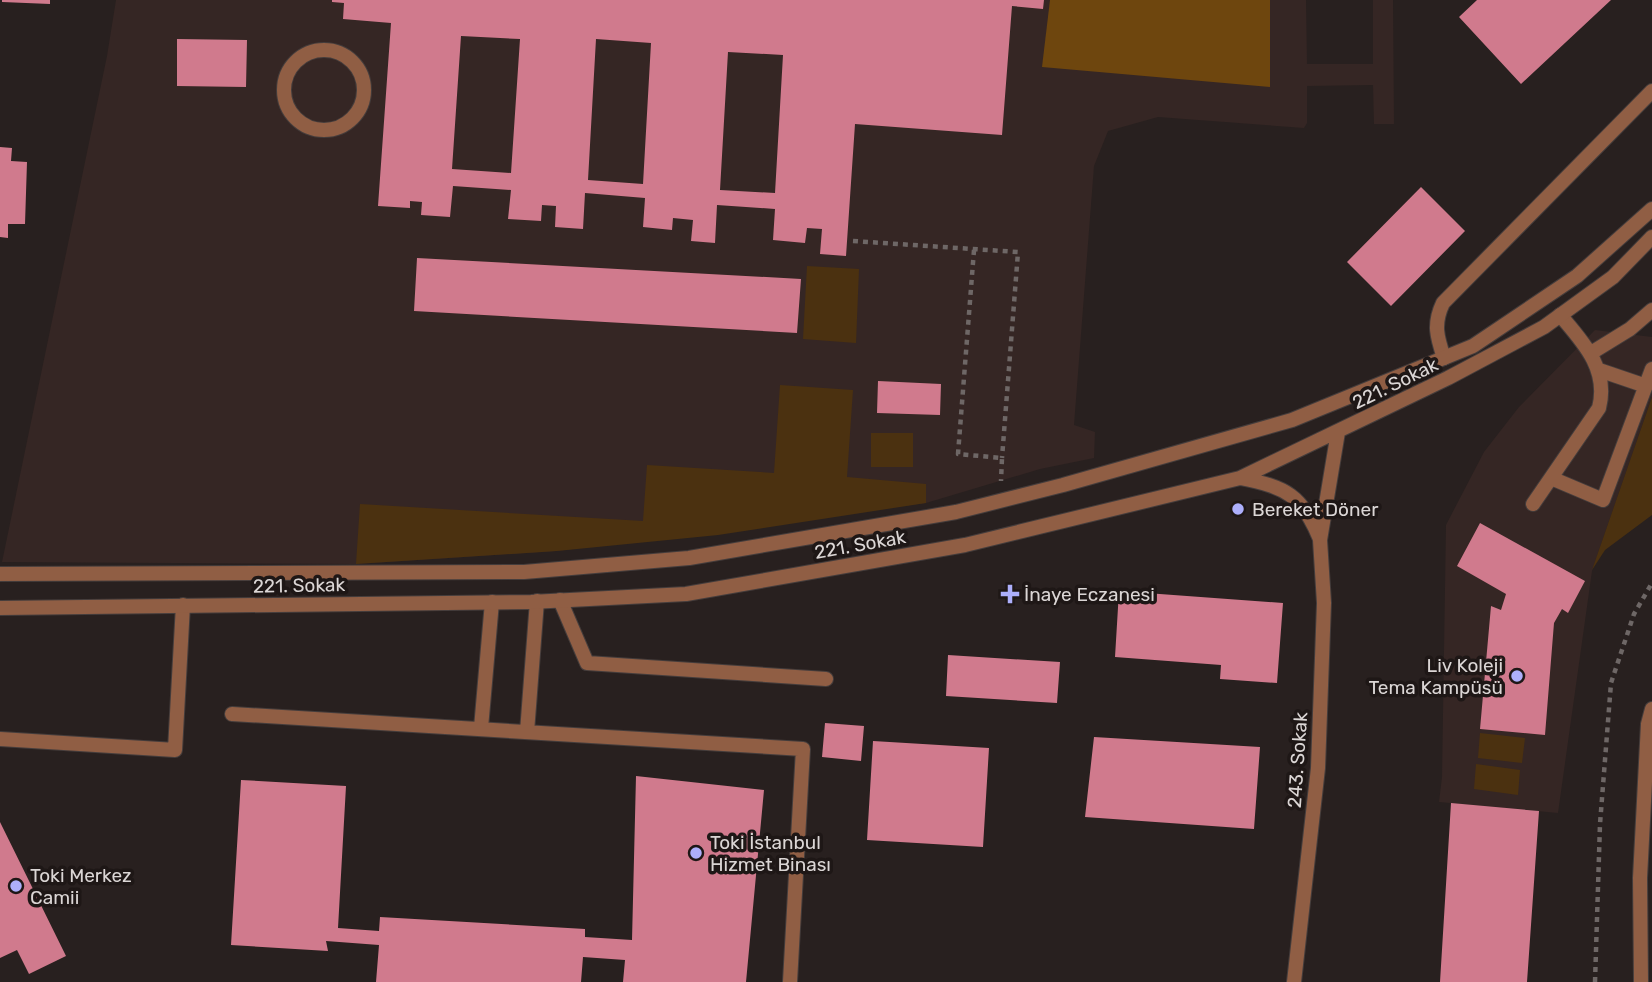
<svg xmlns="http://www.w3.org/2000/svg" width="1652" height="982" viewBox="0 0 1652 982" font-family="Rubik,sans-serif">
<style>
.built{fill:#352624}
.green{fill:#4b3110}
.forest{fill:#6e460e}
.building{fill:#d07a8d;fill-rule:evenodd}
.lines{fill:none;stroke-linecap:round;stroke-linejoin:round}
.service-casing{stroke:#453d3c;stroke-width:16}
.minor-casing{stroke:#453d3c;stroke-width:16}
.tertiary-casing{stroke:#453d3c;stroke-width:16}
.path{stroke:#6e6766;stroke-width:4.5;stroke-dasharray:5 5;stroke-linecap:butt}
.service{stroke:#905e44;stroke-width:14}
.minor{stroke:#905e44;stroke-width:14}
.tertiary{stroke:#905e44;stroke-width:14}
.poi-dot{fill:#adaffb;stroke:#1e1716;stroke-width:2.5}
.labels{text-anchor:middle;stroke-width:7;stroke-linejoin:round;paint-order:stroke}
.street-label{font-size:19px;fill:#dbd6d5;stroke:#1e1716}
.poi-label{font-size:19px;fill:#dbd6d5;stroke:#1e1716;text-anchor:start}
</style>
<rect width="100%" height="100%" fill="#28201f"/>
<!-- built -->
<path class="built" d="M116,0H1306L1307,64H1373V0H1393L1394,124H1374L1373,85L1307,86V123L1304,128L1158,117L1108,131L1094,166L1074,425L1095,432L1094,458L1040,469L926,503L557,551L356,564L2,562L107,56Z
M1595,330L1652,337V397L1592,571L1558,813L1439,802L1442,777L1446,525L1484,452L1519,407Z"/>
<!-- green -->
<path class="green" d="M807,266L859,269L856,343L803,339Z
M780,385L853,390L847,477L926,484V503L718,535L557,551L356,564L360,504L643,521L647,465L774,473Z
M1652,397V515L1605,550L1592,570Z
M871,433H913V467H871Z
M1480,733L1525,738L1522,763L1478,758Z
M1476,764L1520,770L1518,795L1474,789Z"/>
<!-- forest -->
<path class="forest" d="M1050,0H1270V87L1042,67Z"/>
<!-- building -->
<path class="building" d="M2,0H50V4L2,2Z
M332,0H1044L1043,9L1012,6L1002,135L855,124L846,256L820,254L822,229L807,228L805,243L773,240L775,209L717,205L715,243L691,241L693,220L673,218L672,230L643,227L645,198L585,193L583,229L555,227L556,206L542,205L541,221L508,219L511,190L453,186L450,217L421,215L422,202L410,201V208L378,206L391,23L343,19L344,3L332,2ZM461,36L520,39L511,173L452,169ZM596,39L651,43L643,184L588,180ZM728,52L783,55L775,193L720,190Z
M1477,0H1611L1521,84L1459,17Z
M177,39L247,40L246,87L177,86Z
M0,147L12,148L11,161L27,162L25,224H8V238L0,237Z
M1421,187L1465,231L1391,306L1347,262Z
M417,258L801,279L797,333L414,311Z
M878,381L941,384L940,415L877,413Z
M1480,523L1585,581L1568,613L1562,609L1554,623L1545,735L1480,729L1491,606L1501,610L1506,594L1457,566Z
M1119,591L1283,603L1277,683L1220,679L1221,665L1115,657Z
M948,655L1060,662L1057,703L946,696Z
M825,723L864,726L861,761L822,757Z
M1094,737L1260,747L1254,829L1085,817Z
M873,741L989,748L983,847L867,840Z
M636,776L764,790L746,982H623L625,960L583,957L581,982H376L379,945L326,941L328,951L231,945L241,780L346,786L338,928L379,931L380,917L585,929V937L632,940Z
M1451,803L1539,811L1527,982H1440Z
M0,822L66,956L29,974L17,950L0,958Z"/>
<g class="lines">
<defs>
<path id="service" d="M284 90a40 40 0 1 1 80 0a40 40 0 1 1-80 0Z
M1591,353L1630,329L1652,310
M1444,358C1437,337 1433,324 1443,303L1652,91
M1599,370L1646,386
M1551,478L1603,500L1652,369
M1533,504L1599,408C1609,369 1583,342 1560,315
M560,600L587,663L826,679
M232,714L803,749L790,982
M481,728L492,602
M527,732L537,601
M0,739L175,750L183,605"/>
<path id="minor" d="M1641,982L1640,878L1648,724L1652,709"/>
<path id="tertiary" d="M1240,478C1286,487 1302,495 1320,539
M0,574L524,572L689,558L956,512L1063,485L1292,420L1473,346L1577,276L1652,209
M0,608L531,602L686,594L965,545L1240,478L1448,378L1544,327L1613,277L1652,237
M1294,982L1318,768L1324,603L1320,540L1338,432"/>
</defs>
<!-- service casing -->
<use href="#service" class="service-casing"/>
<!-- minor casing -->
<use href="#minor" class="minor-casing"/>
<!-- tertiary casing -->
<use href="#tertiary" class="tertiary-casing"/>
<!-- path -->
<path class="path" d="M853,241L1018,252L1002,458
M974,250L958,454L1002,458L1001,481
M1595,982L1600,824L1611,683L1634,614L1652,583"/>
<!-- service -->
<use href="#service" class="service"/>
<!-- minor -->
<use href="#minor" class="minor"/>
<!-- tertiary -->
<use href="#tertiary" class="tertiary"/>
</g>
<!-- markers -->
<g class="poi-dot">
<circle cx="1238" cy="509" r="7"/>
<path d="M1006.5 583.5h7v7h7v7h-7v7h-7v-7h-7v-7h7z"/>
<circle cx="1517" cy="676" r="7"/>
<circle cx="696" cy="853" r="7"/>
<circle cx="16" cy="886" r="7"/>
</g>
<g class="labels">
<!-- street labels -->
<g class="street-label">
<text transform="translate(1395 383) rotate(-26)" y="7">221. Sokak</text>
<text transform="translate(860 544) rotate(-10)" y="7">221. Sokak</text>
<text transform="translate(299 585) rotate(-1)" y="7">221. Sokak</text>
<text transform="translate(1297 760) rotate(-86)" y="7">243. Sokak</text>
</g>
<!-- poi labels -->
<g class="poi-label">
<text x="1252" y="516">Bereket Döner</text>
<text x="1024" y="601">İnaye Eczanesi</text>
<text x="1503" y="672" text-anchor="end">Liv Koleji<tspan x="1503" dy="22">Tema Kampüsü</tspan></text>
<text x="710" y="849">Toki İstanbul<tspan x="710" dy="22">Hizmet Binası</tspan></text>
<text x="30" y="882">Toki Merkez<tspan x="30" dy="22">Camii</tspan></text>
</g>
</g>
</svg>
